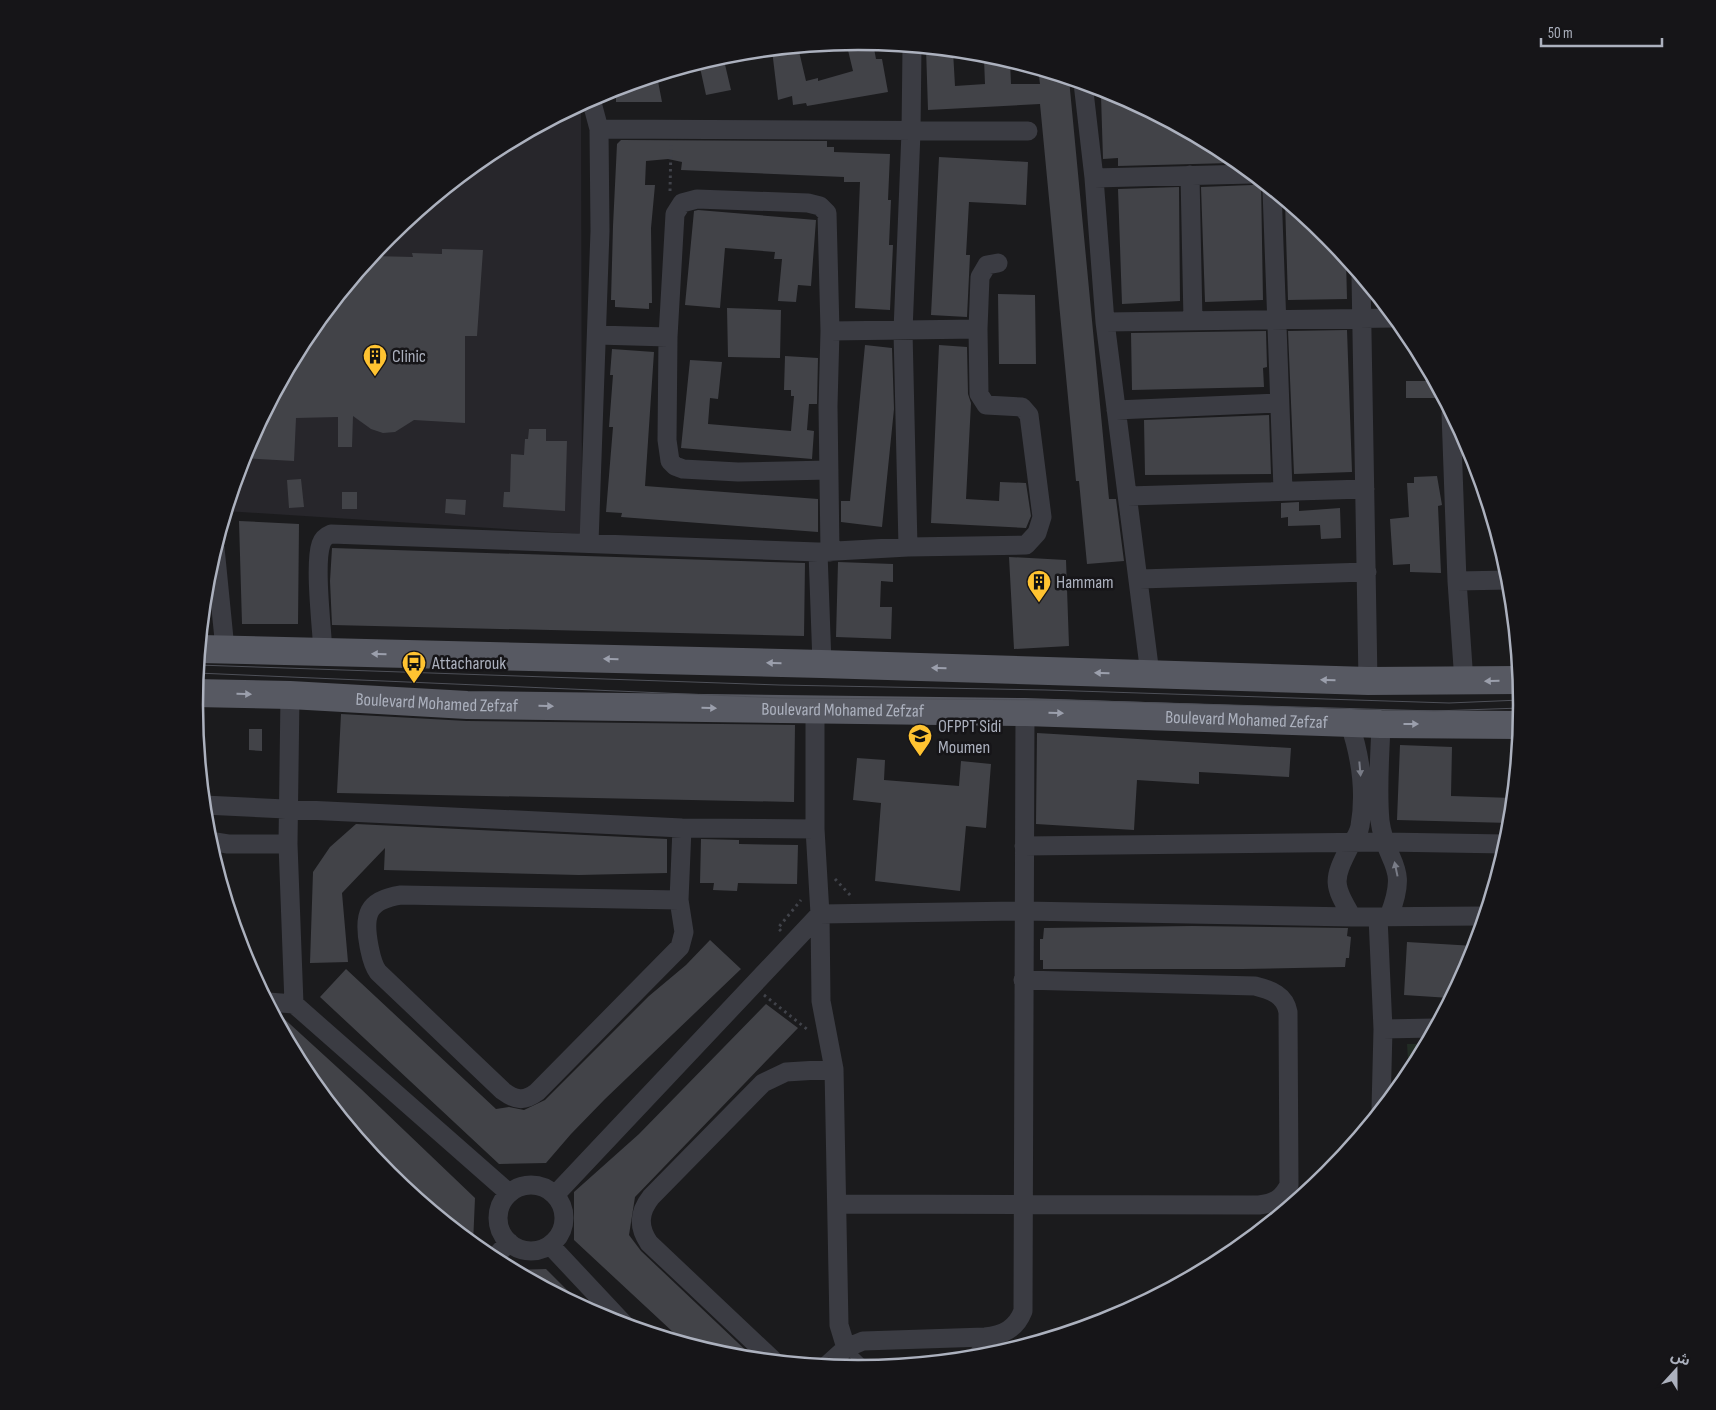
<svg xmlns="http://www.w3.org/2000/svg" width="1716" height="1410" viewBox="0 0 1716 1410" font-family="'Sofia Sans Condensed','Noto Sans Arabic',sans-serif">
<style>
.built{fill:#27262b}
.green{fill:#222c24}
.building{fill:#424348}
.lines{fill:none;stroke-linecap:round;stroke-linejoin:round}
.path{stroke:#41434a;stroke-width:3;stroke-dasharray:2.5 4;stroke-linecap:butt}
.service{stroke:#3b3c43;stroke-width:9}
.minor{stroke:#3b3c43;stroke-width:19}
.primary{stroke:#575962;stroke-width:28}
.tram{stroke:#4e5058;stroke-width:1}
.oneway{fill:#9b9fac}
.oneway2{fill:#797c87}
.labels{text-anchor:middle;stroke-width:5;stroke-linejoin:round;paint-order:stroke}
.poi-label{font-size:18px;fill:#acb1be;stroke:#161518;text-anchor:start}
.street-label{font-size:18px;fill:#acb1be;stroke:#161518}
.rim{fill:none;stroke:#acb1be;stroke-width:2.5}
</style>
<rect width="100%" height="100%" fill="#1b1b1d"/>
<!-- built -->
<path class="built" d="M581,107L582,534L226,511L245,451L306,336L389,235L489,153L572,109Z"/>
<!-- green -->
<path class="green" d="M1407,1044H1426L1409,1075Z"/>
<!-- building -->
<path class="building" d="M858,41L873,43L876,59H882L888,92L807,106L806,103L793,105L792,96L778,100L772,50L798,47L806,81L818,78V81L853,71L846,42Z
M926,48L953,51L955,86L985,84L984,59L1002,58L1010,61L1011,84H1040L1038,69L1069,79L1109,499H1116L1124,561L1087,564L1079,481H1076L1040,104L928,110Z
M723,56L731,90L706,95L699,63Z
M657,76L662,102H616V88Z
M1101,96H1121L1227,153L1231,156V163L1118,166V158L1103,159Z
M621,140L827,141V147H834V152L890,154L888,200H891L889,245H893L890,310L855,308L860,182H844V177L681,170L682,162L668,159L646,161L645,185H655L651,228L652,303H649V309L615,307V300H611L613,226L617,144Z
M939,157L1028,162L1026,205L969,202L966,255H970L967,317L931,315Z
M1261,181L1263,300L1205,302L1201,187L1252,185Z
M1179,187L1180,301L1122,304L1118,189Z
M1285,201L1327,236L1346,259L1347,299L1288,300Z
M698,210L816,220L811,286L798,285L796,302L778,301L782,259H774L775,252L725,248L720,308L685,305L694,211Z
M442,249L483,250L477,336H465V423L414,420L395,432L383,433L371,429L353,416L352,447H338V417L296,418L294,461L243,458L306,336L372,256L413,257L412,253L442,254Z
M998,294L1035,295L1036,364H999Z
M727,308L781,310L780,358L728,357Z
M1347,330L1352,472L1294,474L1288,331Z
M1266,331L1267,367L1263,368L1264,387L1132,390L1131,333Z
M865,345L892,348L894,409L882,527L841,522V501H850Z
M939,345L967,347L968,394L971,403L966,499L999,501L1000,482L1026,483L1031,516L1026,528L931,523Z
M612,349L654,352L645,486L818,499V532L621,517L622,513L606,512L613,427H609L613,375H610Z
M785,356L818,358L817,404H809L807,430L814,431L812,459L681,448L690,360L722,362L718,399L710,398L708,424L791,431L794,396H791V390H784Z
M1406,381H1434L1436,398H1406Z
M1269,415L1271,474L1145,475L1144,420Z
M529,429H546V441H567L565,511L503,507L504,492H510L511,454L524,455L525,439H528Z
M1437,476L1442,505L1438,506L1441,573L1410,572V564L1393,565L1390,519L1409,517L1407,483H1414V477Z
M301,479L304,507L289,508L287,480Z
M342,492H357V509H342Z
M446,499L466,500L465,515L445,513Z
M1299,502V511L1340,508L1341,538L1321,539L1320,525L1288,526V517L1281,518V503Z
M239,521L299,524L298,624H242Z
M332,548L805,563L804,636L332,625L330,581Z
M1009,557L1066,560L1069,646L1014,649Z
M838,562L893,564V582L881,581L880,607H892L891,639L836,637Z
M341,714L467,721L795,725L794,802L337,793Z
M249,729H262V751L249,750Z
M1037,733L1291,748L1289,777L1199,772V784L1137,780L1134,830L1036,824Z
M1400,745L1452,747L1451,796L1513,798L1510,823L1397,820Z
M857,758L885,760L884,780L959,786L961,761L991,764L986,828L966,826L960,891L875,881L881,803L853,800Z
M356,824L667,839V873L579,875L384,870L385,848L342,893L348,962L310,963L313,872L330,847Z
M701,839L739,840V844L798,845L797,884L738,883L737,891L713,890L714,883H700Z
M1192,926L1348,928L1347,936L1351,937L1349,958H1346L1345,967L1242,969H1043V960H1040V939H1043L1044,928Z
M710,940L741,969L605,1099L571,1134L546,1163L499,1164L320,997L346,969L496,1109L509,1107L524,1110L545,1100L649,996L686,965Z
M1407,942L1475,946L1471,959L1450,998L1404,995Z
M766,1004L798,1028L635,1197L629,1235L641,1251L755,1359L728,1356L685,1343L674,1333L574,1240V1192L639,1134Z
M274,1014H279L361,1089L475,1198L473,1244L409,1191L372,1154L306,1074Z
M546,1269L578,1301L576,1303L513,1270Z"/>
<g class="lines">
<!-- path -->
<path class="path" d="M670,191L671,145
M835,879L851,896
M781,931L778,928L801,900
M764,995L808,1030"/>
<!-- service -->
<path class="service" d="M846,1348L862,1363L880,1367
M966,1358L976,1350L985,1337"/>
<!-- minor -->
<path class="minor" d="M1083,83L1094,178L1105,322L1150,674
M599,129L1028,131
M1190,175L1193,321
M1094,178L1252,174
M1272,190L1283,490
M1361,276L1368,681
M1105,322L1395,318
M830,331L978,329
M597,335L668,337
M1116,410L1279,403
M1451,413L1457,581L1464,682
M829,470L738,472L683,469L675,466L670,461L667,440L668,337L675,214L682,203L697,199L808,203L820,206L827,213L830,331L828,406L830,552
M1128,496L1365,489
M589,543L600,231L599,129L591,99
M908,547L903,331L911,132L912,47
M215,548L225,649
M818,552L822,664
M1140,579L1367,572
M1457,581L1509,580
M323,653C322,628 314,565 321,544C323,538 326,536 331,534L818,552L908,547L1026,545L1037,533L1042,517L1029,415L1022,407L986,405L979,394L978,329L980,277L987,265L998,263
M290,695L288,844L294,1004L509,1193
M815,709V829L820,914L821,1001L834,1069L839,1325L846,1348
M1349,722C1360,754 1366,792 1360,826C1359,833 1354,840 1350,846C1332,881 1333,884 1352,917
M1381,724C1380,756 1377,789 1380,821C1386,866 1410,863 1389,916
M204,805L682,828L815,829
M209,841L228,844H288
M1024,846L1385,842L1506,844
M679,900L401,895C367,900 363,915 369,946C371,955 372,964 378,972L503,1091C515,1100 524,1102 537,1092L680,947L684,932L679,900L682,828
M1378,917L1383,1029L1381,1109
M268,1002L294,1004
M1383,1029L1434,1028
M498 1218a33 33 0 1 1 66 0a33 33 0 1 1-66 0Z
M555,1195L820,914L1024,911L1352,917L1484,916
M837,1204L1259,1205C1274,1203 1282,1199 1289,1185L1288,1012C1285,995 1271,990 1255,986L1023,980
M550,1245L625,1325
M493,1259L509,1242
M773,1360L649,1243C638,1227 639,1212 651,1197L763,1083L786,1072L834,1069
M826,1366L846,1348L863,1341L985,1337C1003,1335 1016,1329 1023,1311L1025,712"/>
<!-- primary -->
<g class="primary">
<path d="M200,649L822,664L1368,681L1519,680"/>
<path id="s1" d="M195,693L290,695L467,705L1025,712L1381,724L1520,725"/>
</g>
<!-- tram -->
<path class="tram" d="M198,665L779,685L1046,690L1449,703L1521,700
M197,673L780,698L1061,700L1434,711L1521,708"/>
</g>
<!-- one-way arrows -->
<defs><path id="oneway-solid" d="M-6-.8H1V-3.2L6.5 0L1 3.2V.8H-6Z" transform="scale(1.25)"/></defs>
<g class="oneway">
<use href="#oneway-solid" transform="translate(379 654) rotate(-179)"/>
<use href="#oneway-solid" transform="translate(611 659) rotate(-179)"/>
<use href="#oneway-solid" transform="translate(774 663) rotate(-179)"/>
<use href="#oneway-solid" transform="translate(939 668) rotate(-178)"/>
<use href="#oneway-solid" transform="translate(1102 673) rotate(-179)"/>
<use href="#oneway-solid" transform="translate(1328 680) rotate(-178)"/>
<use href="#oneway-solid" transform="translate(1492 681) rotate(178)"/>
<use href="#oneway-solid" transform="translate(244 694) rotate(1)"/>
<use href="#oneway-solid" transform="translate(546 706) rotate(1)"/>
<use href="#oneway-solid" transform="translate(709 708) rotate(1)"/>
<use href="#oneway-solid" transform="translate(1056 713) rotate(2)"/>
<use href="#oneway-solid" transform="translate(1411 724)"/>
</g>
<g class="oneway2">
<use href="#oneway-solid" transform="translate(1360 769) rotate(85)"/>
<use href="#oneway-solid" transform="translate(1396 869) rotate(-102)"/>
</g>
<!-- icons -->
<defs>
<symbol id="building-pin" viewBox="-11 -11 22 30"><path d="M0 17L-7.5 6A9.5 9.5 0 1 1 7.5 6Z" fill="#ffc331" stroke="#161518"/><path d="M-4-6H4V6H1V3H-1V6H-4ZM-2.5-4.3h1.7v1.8h-1.7ZM.8-4.3h1.7v1.8H.8ZM-2.5-1h1.7V.8h-1.7ZM.8-1h1.7V.8H.8Z" fill="#111"/></symbol>
<symbol id="bus-pin" viewBox="-11 -11 22 30"><path d="M0 17L-7.5 6A9.5 9.5 0 1 1 7.5 6Z" fill="#ffc331" stroke="#161518"/><path d="M-5-6H5V4H4V6H2V4H-2V6H-4V4H-5ZM-3.5-4V0h7V-4ZM-3.5 1.2v1.5H-2V1.2ZM2 1.2v1.5H3.5V1.2Z" fill="#111"/></symbol>
<symbol id="university-pin" viewBox="-11 -11 22 30"><path d="M0 17L-7.5 6A9.5 9.5 0 1 1 7.5 6Z" fill="#ffc331" stroke="#161518"/><path d="M0-5L7-2L0 1L-7-2ZM-4 1L0 2.5L4 1V4Q0 6-4 4Z" fill="#111"/></symbol>
</defs>
<g fill-rule="evenodd">
<use href="#building-pin" x="361" y="342" width="28" height="38"/>
<use href="#building-pin" x="1025" y="568" width="28" height="38"/>
<use href="#bus-pin" x="400" y="649" width="28" height="38"/>
<use href="#university-pin" x="906" y="722" width="28" height="38"/>
</g>
<g class="labels">
<!-- poi labels -->
<g class="poi-label">
<text x="392" y="362">Clinic</text>
<text x="1056" y="588">Hammam</text>
<text x="432" y="669">Attacharouk</text>
<text x="938" y="732">OFPPT Sidi<tspan x="938" dy="21">Moumen</tspan></text>
</g>
<!-- street labels -->
<g class="street-label">
<text dy="6" stroke="none"><textPath href="#s1" startOffset="242">Boulevard Mohamed Zefzaf</textPath></text>
<text dy="6" stroke="none"><textPath href="#s1" startOffset="648">Boulevard Mohamed Zefzaf</textPath></text>
<text dy="6" stroke="none"><textPath href="#s1" startOffset="1052">Boulevard Mohamed Zefzaf</textPath></text>
</g>
</g>
<!-- crop -->
<path d="M0 0H1716V1410H0ZM203 705a655 655 0 1 1 1310 0a655 655 0 1 1-1310 0Z" fill="#161518" fill-rule="evenodd"/>
<path class="rim" d="M203 705a655 655 0 1 1 1310 0a655 655 0 1 1-1310 0Z"/>
<!-- north arrow -->
<g transform="translate(1676 1370) rotate(21)" stroke="#161518" stroke-width="4" paint-order="stroke">
<path d="M0-4L9 19L0 12L-9 19Z" fill="#acb1be"/>
<text y="-8" font-size="14" font-weight="bold" text-anchor="middle" fill="#acb1be">ش</text>
</g>
<!-- scale -->
<path d="M1541 38v8h121v-8" fill="none" stroke="#acb1be" stroke-width="2.5"/>
<text x="1548" y="38" font-size="15" fill="#acb1be" stroke="#161518" stroke-width="4" paint-order="stroke">50 m</text>
</svg>
